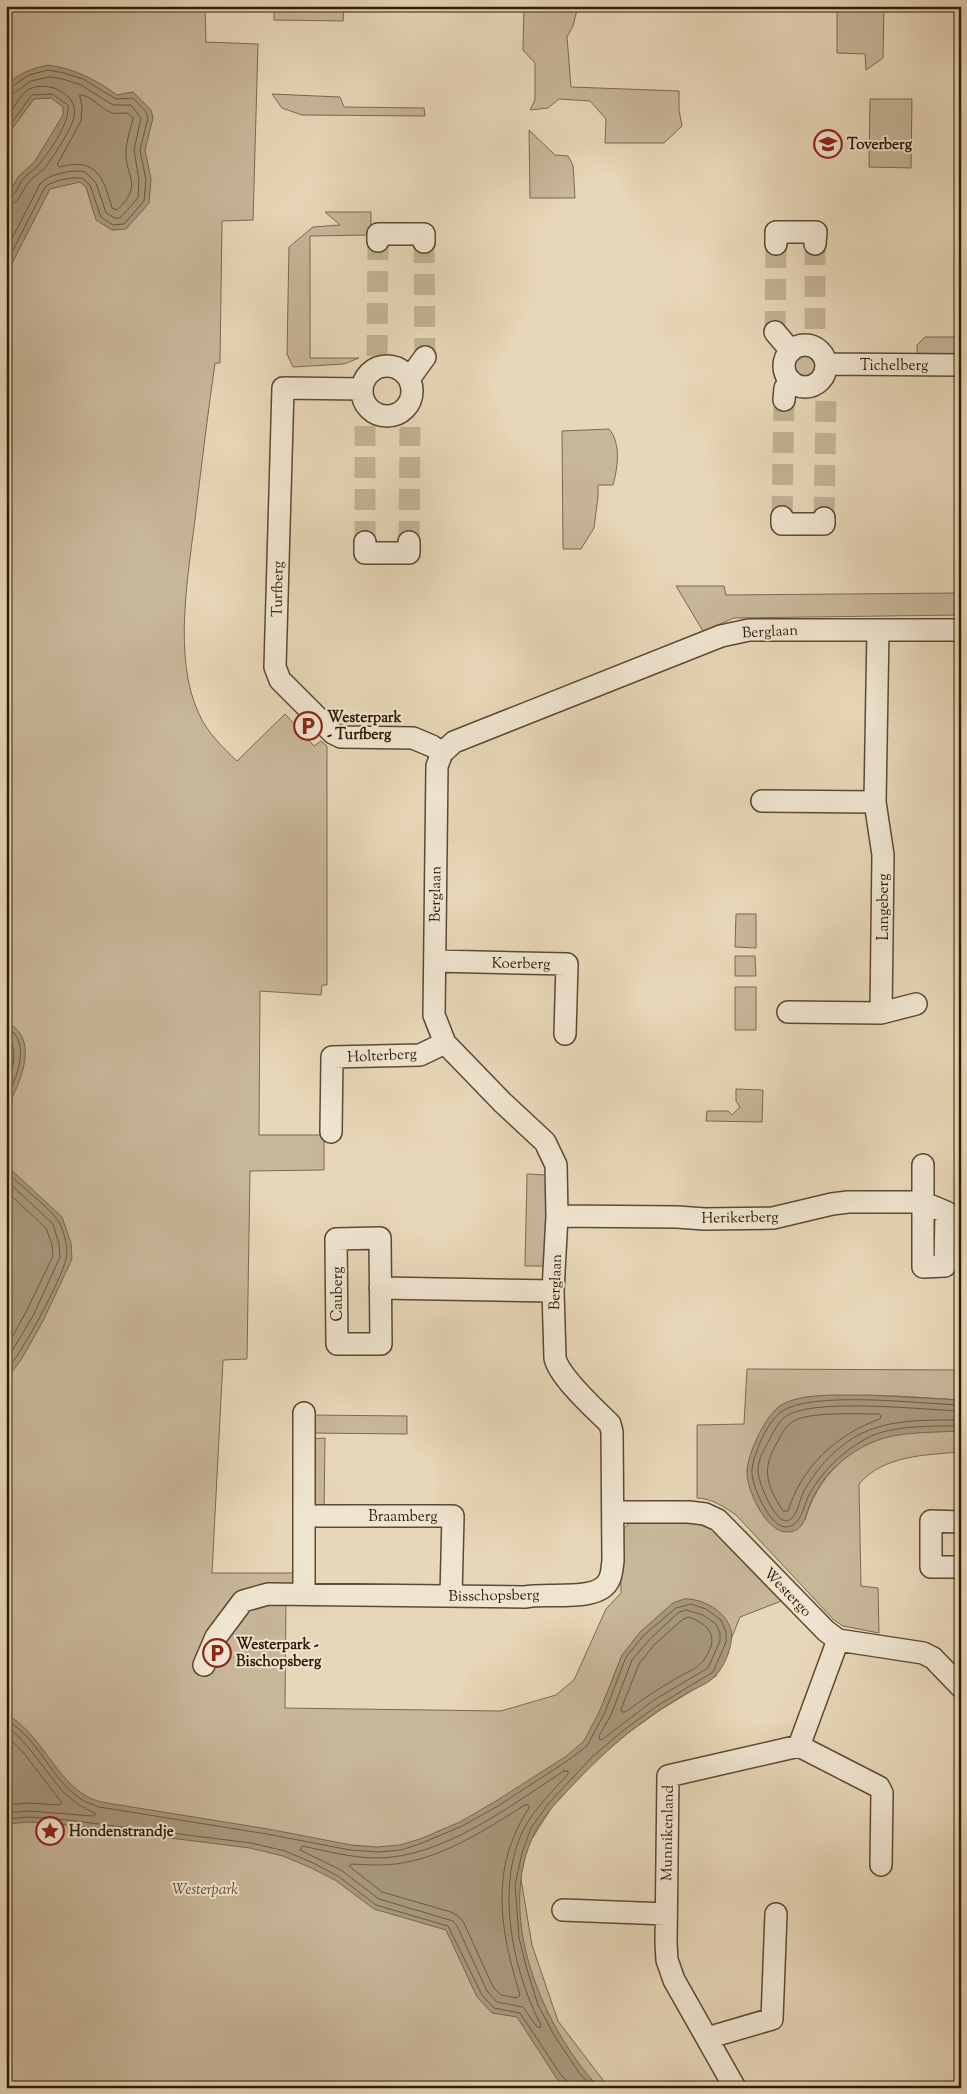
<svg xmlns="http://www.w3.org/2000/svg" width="967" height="2094" viewBox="0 0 967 2094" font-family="'Sorts Mill Goudy',serif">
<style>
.green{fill:#c8b699;stroke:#7b6950}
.water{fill:#a8977b;stroke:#77664c}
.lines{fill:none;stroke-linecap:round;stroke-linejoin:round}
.shore{stroke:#6b5a40;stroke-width:1}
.minor-tunnel{stroke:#c2b194;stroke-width:21;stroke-dasharray:21 11;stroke-linecap:butt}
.minor-casing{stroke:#5c4a32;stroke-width:24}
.minor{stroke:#efe4d0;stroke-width:21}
.labels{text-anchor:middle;stroke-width:4;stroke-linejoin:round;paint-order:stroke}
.poi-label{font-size:15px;font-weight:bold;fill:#2e1c06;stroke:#efe4d0;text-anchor:start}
.street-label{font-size:15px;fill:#2e1c06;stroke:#efe4d0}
.park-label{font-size:15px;font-style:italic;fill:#5c4a32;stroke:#efe4d0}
</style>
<rect width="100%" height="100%" fill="#e7d6b7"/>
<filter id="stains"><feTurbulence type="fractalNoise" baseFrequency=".004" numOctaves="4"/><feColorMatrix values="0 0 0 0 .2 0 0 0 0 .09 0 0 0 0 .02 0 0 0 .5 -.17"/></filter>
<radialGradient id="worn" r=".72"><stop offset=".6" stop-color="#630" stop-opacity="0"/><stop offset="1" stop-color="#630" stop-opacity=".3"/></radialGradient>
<!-- green -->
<path class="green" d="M6,6H205L206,42L258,44L253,220L222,221L220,363H215C208,412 202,461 196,511C189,571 172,657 199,714C207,732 222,747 237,761L285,714L314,746L321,741L327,746V985H322L321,995L260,991L259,1135H324V1170L250,1171L247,1359L223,1360L212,1573H299L295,1584L254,1587L286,1597L285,1708L501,1711L556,1695L574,1680L606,1609L621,1593L620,1536C623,1528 628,1523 636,1520H691L717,1531L784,1600L740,1617L716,1676L660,1710L628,1733L595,1761L552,1807L518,1861L532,1945L558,2021L609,2088H6Z
M274,6H344L343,21L274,20Z
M524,6H578L573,26L567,37L571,87L679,91V110L682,126L664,143H605L606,119L590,101L559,99L548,108L530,110L535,100V63L523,50Z
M837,6H884L883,58L866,70L865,54L837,53Z
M272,94L340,97L344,107L424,108L425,116L302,115L282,108Z
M870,99H912L911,168L869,167Z
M529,130L555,155L568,156L573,165L575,198H530Z
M325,212H371V235L310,236V358H359L344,364L293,367L287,354L289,247L313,227L340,225Z
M925,337H961V358H917V345Z
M792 366a13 13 0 1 1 26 0a13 13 0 1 1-26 0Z
M609,429C621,443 618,467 613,485H598V497L594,528L581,549H563L562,431Z
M676,586H724L726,595L961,593V615L734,618L703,631Z
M736,914H756V948L735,947Z
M735,956H755L756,976H735Z
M735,987H756V1030H735Z
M736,1089L763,1090L762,1122L706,1121L707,1111H728L732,1115L740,1107L736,1101Z
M527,1174L547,1175L546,1266H525Z
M747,1369L961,1370V1400L896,1396L809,1397L805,1520C816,1479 850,1444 892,1435C912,1430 939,1432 961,1431V1452C925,1455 884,1455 859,1484L861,1586L878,1588L879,1633L843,1626L834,1620L736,1515C723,1506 713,1499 697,1498V1425L744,1424Z
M309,1415L407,1416V1434L309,1433Z
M325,1438L324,1514H313L308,1439Z"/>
<!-- water -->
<path class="water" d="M48,65C75,69 95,79 117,95L133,92L151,110L153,118L145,150L151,179L149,203L126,229L112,230L96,220L86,187L80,182L50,189L6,275V198L18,177L35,161L63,115V107L51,98L34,99L6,137V85C19,73 31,69 48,65Z
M6,1022C42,1039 19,1084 6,1110Z
M6,1165L62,1217L71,1243L72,1259L43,1321L21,1360L11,1373L6,1375V1268L8,1263L6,1258Z
M869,1395L961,1400V1431C906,1434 874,1429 831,1471C823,1479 816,1491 811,1502C805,1515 805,1532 787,1532C766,1533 745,1487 747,1470C749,1451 763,1422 776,1409C795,1391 844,1396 869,1395Z
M684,1599C702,1598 726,1611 731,1630C734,1643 725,1666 716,1675C710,1683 696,1688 687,1693C667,1705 647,1718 628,1733C606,1751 587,1770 568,1790C556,1803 543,1816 535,1832C494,1914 542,2026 599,2088H567L557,2079L517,2017L492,2013L477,1997L446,1930L374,1909L335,1880L309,1867L283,1856L250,1848L66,1825L29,1822L6,1824V1714C40,1733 52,1773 83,1794C88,1798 95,1800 101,1802L268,1829L351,1845L377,1847L400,1845L420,1839L460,1822L496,1801L565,1757L584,1741L600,1710L622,1655L641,1631L673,1603Z"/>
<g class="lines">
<!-- shore -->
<path class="shore" d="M6,88L11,87L29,75L48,70L64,73L83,79L116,99L133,98L146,112L148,118L140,150L146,180L144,201L124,224L113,225L101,217L90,185L82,178C72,177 53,180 45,187L6,264
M6,94L14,93L31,81L49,77L63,79L81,85L113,105H131L141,118L134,150L139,180L138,198L120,218H115L106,213L96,183L85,172C73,169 48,174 40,184L6,250
M80,95C92,95 100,109 112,113C117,114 123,113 128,113L133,118C131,128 127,138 126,149C124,178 145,183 117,210L112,208C103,177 97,157 59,167L57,165L81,121L82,107Z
M6,120C12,111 20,94 29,89C48,80 79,94 74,117C72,128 51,161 43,170C38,174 33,177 29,182C21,191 20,205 6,205
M6,130L32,95L52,94L68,105C70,122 51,150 40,163C35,170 28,173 23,179C18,186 15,198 6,199
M6,1027C33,1040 16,1080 6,1099
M6,1034C19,1048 14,1069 6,1084
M6,1172C18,1183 52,1210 59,1222C64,1232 69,1248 66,1259C62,1278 20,1358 6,1370
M6,1180L53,1224L59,1244L60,1257L33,1316L6,1361
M6,1191L46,1228L52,1245L53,1256L26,1312L6,1348
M961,1405C922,1404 810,1390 781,1412C767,1422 754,1453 752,1469C750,1483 770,1528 786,1527C802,1526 803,1506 809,1495C822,1471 843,1451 867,1438C892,1425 933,1426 961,1426
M961,1411C925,1410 810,1397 785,1417C777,1423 771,1437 766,1446C762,1452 758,1462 758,1471C758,1481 774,1522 787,1521C797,1519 799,1501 803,1493C817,1467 840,1442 867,1431C896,1419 930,1420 961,1420
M879,1414L881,1416L880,1419C837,1434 802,1466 788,1511H783C766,1484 761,1469 778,1441C783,1431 788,1423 798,1419C817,1412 858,1414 879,1414Z
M686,1610L703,1615L716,1624L720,1633V1641L708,1668L654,1700L603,1739L600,1740L599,1736L611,1715L632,1660L649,1640L678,1613Z
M689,1617C713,1626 719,1640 703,1661C697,1669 685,1673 677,1678C659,1688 642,1700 625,1712H622L621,1709L639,1664L654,1645L682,1620Z
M6,1720C39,1738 50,1779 81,1799C86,1803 93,1804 99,1807L267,1834L350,1850L378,1852L401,1850L422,1843L462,1826L498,1806L567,1761L587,1746L605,1712L626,1657L644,1635L676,1608L691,1604L706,1609L721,1620L726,1632V1642L713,1672L657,1706L625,1729L592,1757L548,1804L531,1828L522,1853L515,1885L519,1938L526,1966L538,2005L554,2035L580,2074L593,2088
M6,1727L12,1730L28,1747L63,1792L79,1805L96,1814L93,1816L29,1811L6,1813
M6,1735L23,1752L62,1803L60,1805L29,1803L6,1805
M564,1771H568V1774C553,1791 537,1806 526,1825C494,1882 512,1970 541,2025L540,2028L537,2027L523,2007L497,2002L487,1991L457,1926L453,1921L379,1899L341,1870L300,1850L302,1846C327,1851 352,1858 377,1858C443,1858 511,1805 564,1771Z
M525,1805H528L529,1808C489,1869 500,1929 520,1995L517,1998L501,1995L493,1987L464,1923L458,1916L451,1912L382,1892L349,1866L352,1864C369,1865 385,1866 402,1863C446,1856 488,1828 525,1805Z
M6,1819L29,1817L67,1820L251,1843L285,1851L311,1862L338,1876L376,1905L448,1926L482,1995L494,2008L520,2013L561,2075L569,2083L570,2088"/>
<!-- minor-tunnel -->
<path class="minor-tunnel" d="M424,242L425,357
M815,244V332
M775,332L776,244
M377,356L378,241
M782,517L784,400
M824,518L826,400
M365,542V426
M409,542L410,427"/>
<defs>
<path id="minor" d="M378,241V234H424V242
M776,244V232H816L815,244
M775,332L791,351
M784 366a21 21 0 1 1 42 0a21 21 0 1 1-42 0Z
M826,364L961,365
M362 391a25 25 0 1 1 50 0a25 25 0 1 1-50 0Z
M409,379L425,357
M362,389L283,388L275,667L280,680L333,733L341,737L413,738L432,746L442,753
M784,400L785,388L791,381
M782,517V524H824V518
M365,542V553H409V542
M878,630L875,802L883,855L881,1013
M762,801L875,802
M435,961L567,964L565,1034
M788,1012L881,1013L916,1004
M331,1132L332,1057L420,1055L445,1043
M557,1216L677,1217L705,1219L773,1218L832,1204L848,1202H922L946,1212L945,1266L923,1267V1165
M380,1238L381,1344H337L336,1239Z
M380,1288L553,1291
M304,1413V1594
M614,1512H689L705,1514L718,1520L826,1631L838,1640L923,1653L933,1658L961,1687
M304,1516H453L451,1596
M961,1522L931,1521V1567H961
M204,1665L216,1637L243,1601L268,1594L525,1597C546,1592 599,1603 609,1580C612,1575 612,1567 613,1561L612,1432L610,1424C595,1409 559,1377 555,1358L553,1291L557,1216L556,1165L545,1142L502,1102L445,1043L434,1015L437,766L442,753L454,742L721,636L749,630H961
M799,1746L879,1787L882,1793L881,1865
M563,1910L666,1914
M707,2038L772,2019L776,1914
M735,2088L674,1980L667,1960L666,1943L668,1776L799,1746L838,1640"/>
</defs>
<!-- minor casing -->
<use href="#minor" class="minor-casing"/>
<!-- minor -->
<use href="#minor" class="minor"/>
</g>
<!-- icons -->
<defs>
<symbol id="school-ring" viewBox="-11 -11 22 22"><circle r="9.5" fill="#efe4d0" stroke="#8f2418" stroke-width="1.5"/><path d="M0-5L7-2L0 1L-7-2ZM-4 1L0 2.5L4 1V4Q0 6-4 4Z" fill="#8f2418"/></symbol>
<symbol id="parking-ring" viewBox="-11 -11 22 22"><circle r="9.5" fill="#efe4d0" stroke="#8f2418" stroke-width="1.5"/><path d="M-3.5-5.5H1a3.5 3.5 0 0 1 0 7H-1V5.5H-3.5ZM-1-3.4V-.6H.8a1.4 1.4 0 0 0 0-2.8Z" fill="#8f2418"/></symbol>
<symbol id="sight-ring" viewBox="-11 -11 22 22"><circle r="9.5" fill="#efe4d0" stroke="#8f2418" stroke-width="1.5"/><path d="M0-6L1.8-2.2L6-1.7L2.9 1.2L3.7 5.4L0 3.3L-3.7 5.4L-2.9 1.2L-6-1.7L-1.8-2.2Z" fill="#8f2418"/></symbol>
</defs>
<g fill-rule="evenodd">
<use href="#school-ring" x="812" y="128" width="32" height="32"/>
<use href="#parking-ring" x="292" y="710" width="32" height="32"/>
<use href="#parking-ring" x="201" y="1637" width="32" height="32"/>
<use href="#sight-ring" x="34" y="1815" width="32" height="32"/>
</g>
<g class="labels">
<!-- poi labels -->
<g class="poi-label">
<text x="847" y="149">Toverberg</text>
<text x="327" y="722">Westerpark<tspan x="327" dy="17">- Turfberg</tspan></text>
<text x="236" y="1649">Westerpark -<tspan x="236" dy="17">Bischopsberg</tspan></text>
<text x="69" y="1836">Hondenstrandje</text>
</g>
<!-- street labels -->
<g class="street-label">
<text x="894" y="370">Tichelberg</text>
<text transform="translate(277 589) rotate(-89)" y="5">Turfberg</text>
<text transform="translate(770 631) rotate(-3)" y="5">Berglaan</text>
<text transform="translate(435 894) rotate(-89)" y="5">Berglaan</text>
<text transform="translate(883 907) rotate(-90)" y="5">Langeberg</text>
<text transform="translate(521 963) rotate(1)" y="5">Koerberg</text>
<text transform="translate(382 1055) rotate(-3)" y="5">Holterberg</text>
<text transform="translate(740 1217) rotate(-1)" y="5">Herikerberg</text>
<text transform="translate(555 1282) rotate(-88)" y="5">Berglaan</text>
<text transform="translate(337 1294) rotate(-90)" y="5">Cauberg</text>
<text x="403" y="1521">Braamberg</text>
<text transform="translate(788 1592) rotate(46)" y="5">Westergo</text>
<text transform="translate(494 1595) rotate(-1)" y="5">Bisschopsberg</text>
<text transform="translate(667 1833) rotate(-89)" y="5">Munnikenland</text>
</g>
<!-- park labels -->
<g class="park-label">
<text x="205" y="1894">Westerpark</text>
</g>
</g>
<!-- margin -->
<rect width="967" height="2094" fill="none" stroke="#e7d6b7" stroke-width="25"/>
<rect x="8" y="8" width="952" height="2079" fill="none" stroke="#2e1c06" stroke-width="2.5"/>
<rect x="12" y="12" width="942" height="2069" fill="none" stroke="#2e1c06"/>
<rect width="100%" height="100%" filter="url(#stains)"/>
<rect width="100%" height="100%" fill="url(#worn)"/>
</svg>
